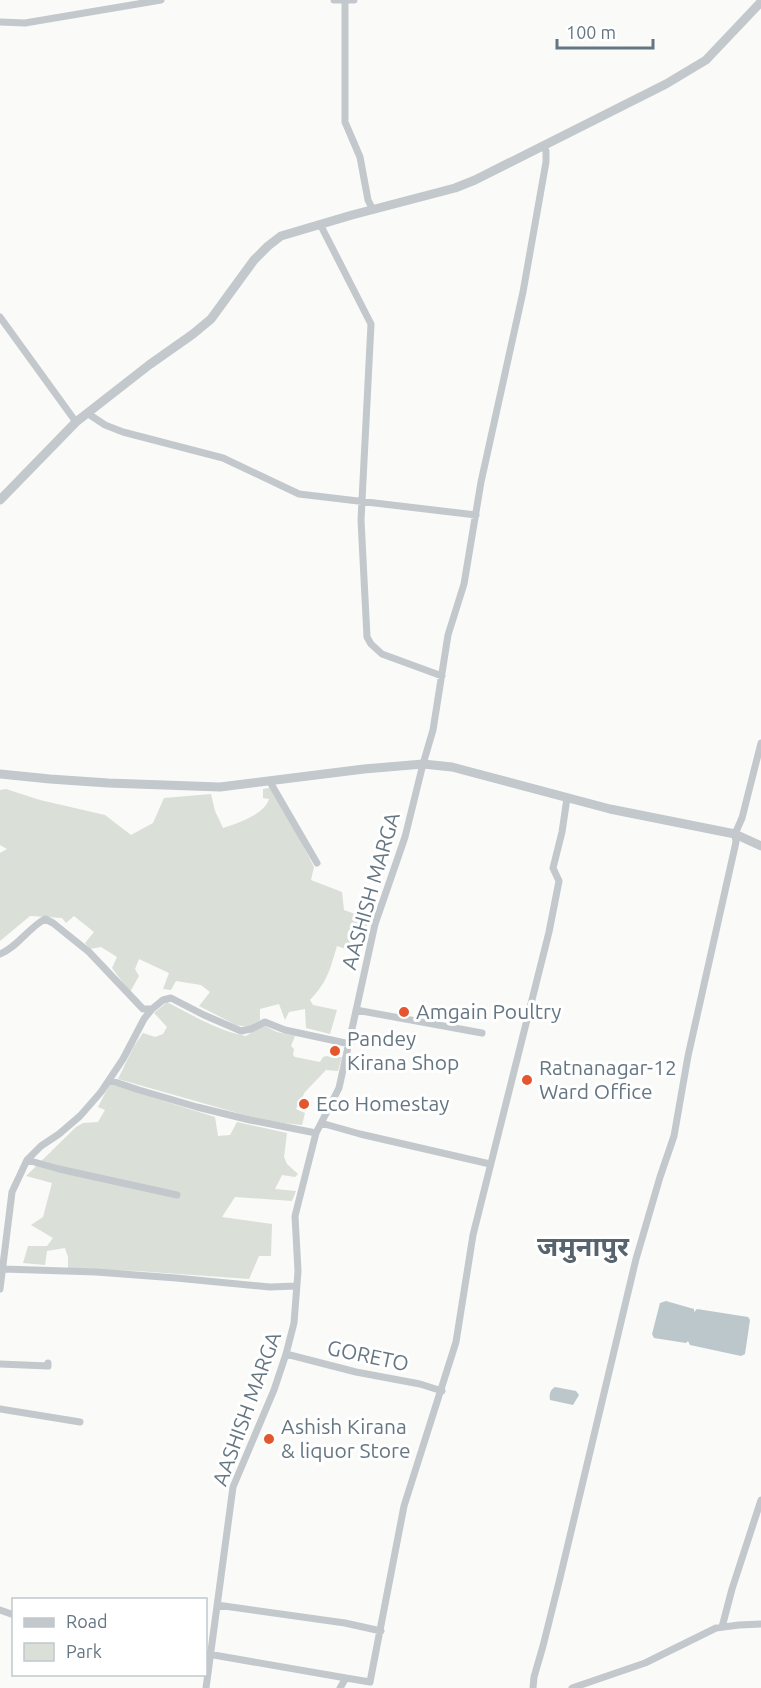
<svg xmlns="http://www.w3.org/2000/svg" width="761" height="1688" viewBox="0 0 761 1688" font-family="Ubuntu,'Noto Sans Devanagari',sans-serif">
<style>
.green{fill:#dadfd7}
.water{fill:#bbc7cb}
.lines{fill:none;stroke-linecap:round;stroke-linejoin:round}
.minor{stroke:#c3c8cc;stroke-width:7}
.tertiary{stroke:#c3c8cc;stroke-width:9}
.poi-dot{fill:#e4572e;stroke:#fff;stroke-width:2}
.labels{text-anchor:middle;stroke-width:6;stroke-linejoin:round;paint-order:stroke}
.street-label{font-size:21px;fill:#657683;stroke:#fff}
.poi-label{font-size:21px;fill:#657683;stroke:#fff;text-anchor:start}
.district-label{font-size:27px;font-weight:bold;fill:#57646e;stroke:#fff}
</style>
<rect width="100%" height="100%" fill="#fafaf8"/>
<!-- green -->
<path class="green" d="M273,787L314,867L311,880L342,892L344,910L369,919L358,953L337,946C330,969 328,981 310,1000L313,1005L337,1010L330,1034L306,1028L305,1009L289,1012L285,1020L279,1004L260,1009V1020L248,1027L236,1025L199,1006L210,992L201,985L176,981L171,990L163,989L169,973L139,959L135,969L139,976L130,992L112,968L117,957L101,947L90,949L85,943L94,932L74,916L66,923L62,918L30,916L0,941V853L7,849L0,845V790L6,789L40,800L105,815L131,835L153,823L164,798L211,794L215,811L223,828C238,823 264,815 269,799L263,798V789Z
M167,1002C192,1015 218,1031 246,1036L263,1025L277,1032L295,1036L291,1046L294,1049L293,1055L295,1057L320,1062L323,1057L327,1056L333,1058L342,1057L338,1071L326,1070L305,1092L296,1109L305,1113L302,1125L266,1121L118,1079L134,1046L143,1033L155,1037L163,1034L167,1027L154,1013Z
M110,1084L215,1117L218,1136L230,1135L237,1122L287,1133L284,1157L287,1164L298,1174L295,1177L282,1175L275,1189L296,1191L292,1201L235,1197L222,1217L272,1224L271,1256H259L249,1279L137,1271L68,1269V1257L65,1248L47,1251L45,1265L23,1263L28,1246H47L53,1238L31,1225L43,1217L52,1183L26,1176L76,1127L83,1123L98,1122L105,1110L98,1107Z"/>
<!-- water -->
<path class="water" d="M666,1301L694,1309V1312L697,1309L748,1317L750,1320L745,1354L741,1356L690,1345L688,1341L686,1343L654,1338L652,1334L660,1303Z
M555,1387L576,1391L579,1395L573,1405L550,1400C549,1394 550,1390 555,1387Z"/>
<g class="lines">
<!-- minor -->
<path class="minor" d="M334,0H354
M345,0V122L360,157L368,200L373,210
M0,22L25,23L161,0
M320,224L371,324L361,520L367,637L371,644L382,654L442,676
M0,317L76,422
M87,413L105,425L123,432L223,458L299,494L476,515
M270,782L317,863
M0,954C18,947 28,928 45,919L53,923L89,952L143,1009H152L163,1000L171,998L204,1015L241,1031L251,1029L265,1022L285,1030L350,1044
M356,1010L482,1033
M109,1080L139,1090L197,1107L250,1120L316,1133
M321,1123L360,1134L490,1164
M27,1160L59,1169L177,1195
M3,1269L96,1272L176,1278L270,1287L296,1286
M0,1289L12,1192L27,1160L41,1146L59,1134L80,1116L101,1092L123,1059L144,1019L152,1009
M286,1354L356,1372L420,1384L442,1391
M0,1364L48,1366V1363
M0,1409L80,1422
M217,1605L345,1623L381,1631
M0,1610L14,1615
M722,1627L732,1589L761,1500
M208,1654L346,1678
M206,1688L233,1487L274,1390L286,1354L294,1323L298,1271L295,1216L316,1133L339,1088L375,924L405,837L423,764L433,730L448,635L464,584L481,482L523,292L546,162V151L543,146
M340,1688L346,1678L370,1682L404,1506L456,1342L473,1235L549,932L559,881L553,868L562,832L567,798
M533,1688L534,1677L543,1646L559,1582L636,1259L660,1177L674,1136L688,1056L736,842L735,834L742,818L761,743
M572,1688L645,1663L716,1628L739,1625L761,1624"/>
<!-- tertiary -->
<path class="tertiary" d="M0,500L76,422L149,365L193,334L211,319L254,260L268,246L281,236L352,215L455,188L475,180L666,84L706,60L761,2
M0,774L50,779L108,783L220,787L364,769L423,764L452,767L610,809L735,834L761,846"/>
</g>
<!-- markers -->
<g class="poi-dot">
<circle cx="404" cy="1012" r="6"/>
<circle cx="335" cy="1051" r="6"/>
<circle cx="527" cy="1080" r="6"/>
<circle cx="304" cy="1104" r="6"/>
<circle cx="269" cy="1439" r="6"/>
</g>
<g class="labels">
<!-- street labels -->
<g class="street-label">
<text transform="translate(371 891) rotate(-74)" y="7">AASHISH MARGA</text>
<text transform="translate(368 1356) rotate(12)" y="7">GORETO</text>
<text transform="translate(247 1409) rotate(-70)" y="7">AASHISH MARGA</text>
</g>
<!-- poi labels -->
<g class="poi-label">
<text x="416" y="1019">Amgain Poultry</text>
<text x="347" y="1046">Pandey<tspan x="347" dy="24">Kirana Shop</tspan></text>
<text x="539" y="1075">Ratnanagar-12<tspan x="539" dy="24">Ward Office</tspan></text>
<text x="316" y="1111">Eco Homestay</text>
<text x="281" y="1434">Ashish Kirana<tspan x="281" dy="24">&amp; liquor Store</tspan></text>
</g>
<!-- district labels -->
<g class="district-label">
<text x="583" y="1256">जमुनापुर</text>
</g>
</g>
<!-- legend -->
<rect x="12" y="1598" width="195" height="78" fill="#ffffff" stroke="#c1c8cd" stroke-width="1.5"/>
<rect x="24" y="1618" width="30" height="9" fill="#c3c8cc" stroke="#c1c8cd" stroke-width="1.5"/>
<text x="66" y="1628" font-size="18" fill="#657683">Road</text>
<rect x="24" y="1643" width="30" height="18" fill="#dadfd7" stroke="#c1c8cd" stroke-width="1.5"/>
<text x="66" y="1658" font-size="18" fill="#657683">Park</text>
<!-- scale -->
<path d="M557 39v9h96v-9" fill="none" stroke="#657683" stroke-width="3"/>
<text x="566" y="39" font-size="18" fill="#657683" stroke="#ffffff" stroke-width="4.5" paint-order="stroke">100 m</text>
</svg>
